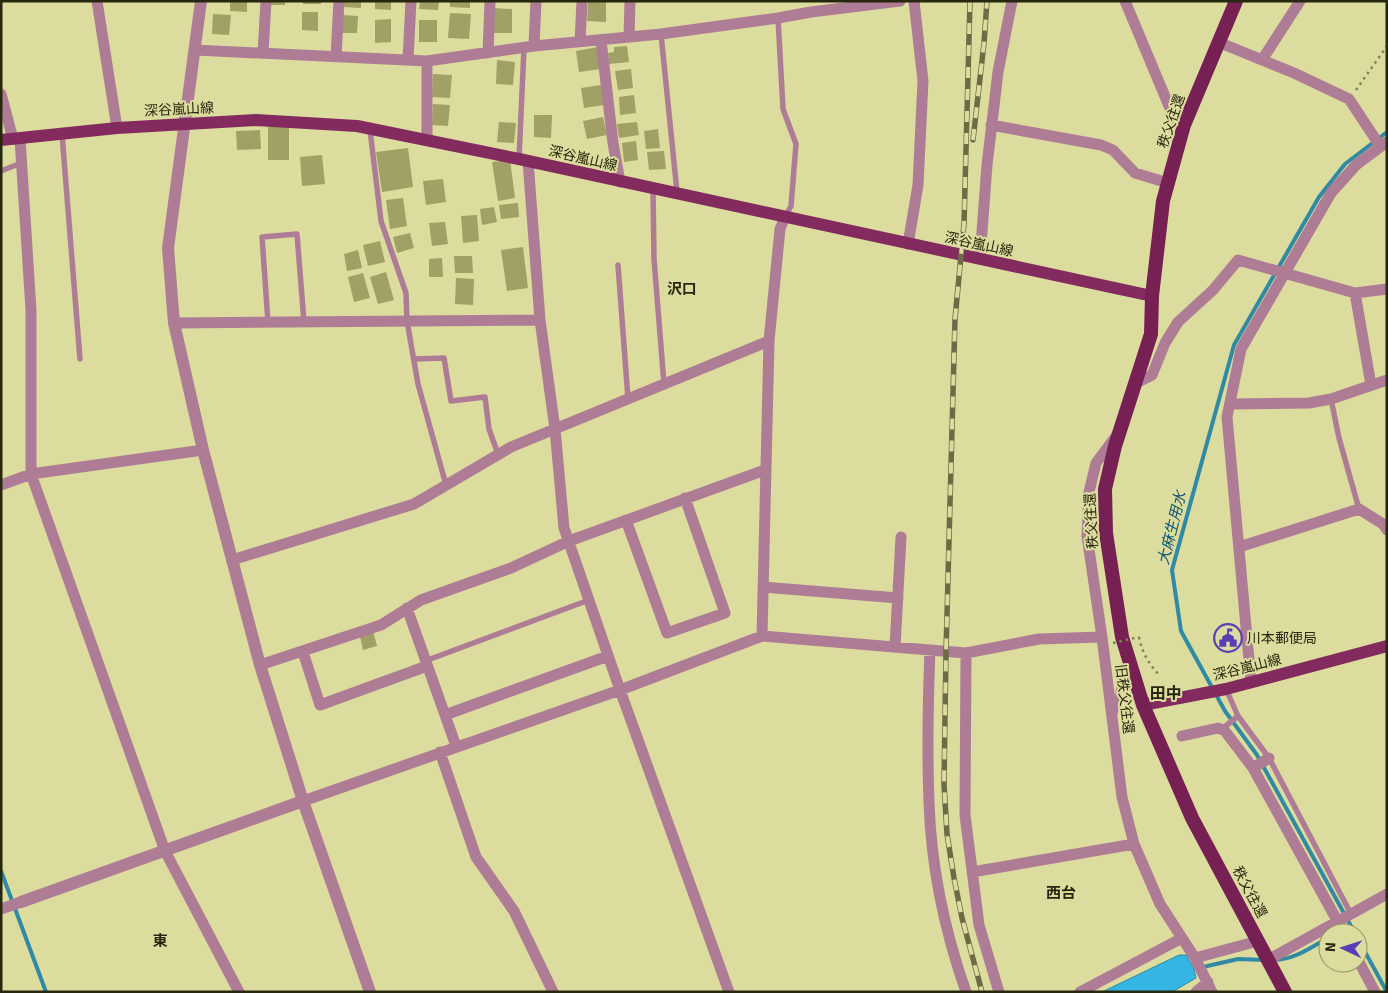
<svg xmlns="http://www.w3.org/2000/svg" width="1388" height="993" viewBox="0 0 1388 993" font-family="Signika,'Noto Sans JP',sans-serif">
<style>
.water{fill:#34b5e3;stroke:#308aa3}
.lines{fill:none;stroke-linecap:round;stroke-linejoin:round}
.stream{stroke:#308aa3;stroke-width:4}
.building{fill:#a1a065}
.path{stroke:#828256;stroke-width:2.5;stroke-dasharray:2.5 4;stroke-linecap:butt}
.service{stroke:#af7c96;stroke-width:5.5}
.minor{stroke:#af7c96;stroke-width:11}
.tertiary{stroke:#af7c96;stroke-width:12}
.primary{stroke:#832b5f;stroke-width:12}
.trunk{stroke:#762054;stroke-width:14}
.rail-casing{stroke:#6c6b45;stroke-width:5.5}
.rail{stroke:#dcdc9e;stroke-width:4;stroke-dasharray:11;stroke-linecap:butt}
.path-bridge{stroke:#828256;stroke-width:2.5;stroke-dasharray:2.5 4;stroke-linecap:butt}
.labels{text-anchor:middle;stroke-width:4;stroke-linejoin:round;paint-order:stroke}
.street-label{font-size:14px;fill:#27260e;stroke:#dcdc9e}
.poi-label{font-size:14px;fill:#27260e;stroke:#dcdc9e;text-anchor:start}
.neighbourhood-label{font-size:15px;font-weight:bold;fill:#27260e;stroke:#dcdc9e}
.water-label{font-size:15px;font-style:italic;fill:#10556d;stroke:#dcdc9e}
.quarter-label{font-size:16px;font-weight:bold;fill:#27260e;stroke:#dcdc9e}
</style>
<rect width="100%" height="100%" fill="#dcdc9e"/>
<!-- water -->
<path class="water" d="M1179,955H1186L1194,969L1196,978L1172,992H1102Z"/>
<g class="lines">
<!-- stream -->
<path class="stream" d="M1,871L46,992
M1351,926L1355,933
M1337,933L1351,926L1257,755L1225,711L1181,631L1172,570L1234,345L1319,197L1345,164L1387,132
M1358,939L1387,992
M1274,960C1294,960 1311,947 1328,938
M1203,967L1238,959L1265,960"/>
</g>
<!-- building -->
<path class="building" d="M230,1H247V12L230,11Z
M270,1H285V5H270Z
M303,1H321V4H303Z
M344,1H361V8L343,7Z
M375,1H391V10L375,9Z
M420,1H439L438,10L419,9Z
M450,1H470V8L450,7Z
M588,1H606V22L587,21Z
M493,8L512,9V33H493Z
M302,12H318V31L302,30Z
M450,13L471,14L469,39L448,38Z
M213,14L231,15L229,35L212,34Z
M342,15L358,16L357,33H341Z
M391,19V42L375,43V20Z
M419,20H437V42H419Z
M627,46L629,62L609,64L608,53L614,52V47Z
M598,47L601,69L579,72L576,51Z
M497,60L515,62L513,85L496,84Z
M631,69L633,88L618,90L615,71Z
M433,74L452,75L450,98L432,97Z
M601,85L604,105L584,108L581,88Z
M634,95L636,113L620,115L619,97Z
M433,104L450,105L448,126L432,125Z
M534,115H552L551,138L534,137Z
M603,117L607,135L587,139L583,121Z
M499,122L516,123L514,143L497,142Z
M637,122L639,135L619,138L617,124Z
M268,127H289V160H268Z
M658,129L660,148L646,149L644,131Z
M260,130L261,149L237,150L236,131Z
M636,141L638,160L624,162L622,143Z
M408,148L413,187L382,192L376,152Z
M664,151L666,169L649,170L647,152Z
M322,155L325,184L302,186L300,157Z
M510,160L515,198L498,201L492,162Z
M443,179L446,202L426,205L423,181Z
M403,198L407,226L390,229L386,200Z
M518,203L519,217L501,219L499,205Z
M494,207L497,222L482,225L480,209Z
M477,215L479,241L463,243L461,216Z
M445,222L448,244L432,246L429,223Z
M410,233L414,248L397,253L393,237Z
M380,241L385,262L368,266L363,245Z
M523,247L528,288L507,291L501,250Z
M358,250L362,268L347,271L344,254Z
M454,256H472L473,273H455Z
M442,258L443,277H429V259Z
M386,272L394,300L378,304L370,277Z
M363,273L370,298L354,302L348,277Z
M456,278L474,279L473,305L455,304Z
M373,631L377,646L363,650L360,636Z"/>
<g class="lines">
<!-- path -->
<path class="path" d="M1356,90L1387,46
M1139,637C1142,653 1149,664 1160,676"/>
<!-- service -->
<path class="service" d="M778,18L783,109L796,144L791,206L785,217
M661,34L677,192
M370,130L381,221L406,293L407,321L418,384L446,485
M62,134L80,359
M519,159L524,48
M1,171L21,163
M653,189L654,259L664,384
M618,265L628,399
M268,322L262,237L297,234L304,322
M414,359L444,358L451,401L485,397L489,429L498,454
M1331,399L1339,438L1359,509
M425,661L589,600
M1226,689L1238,716L1269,758L1351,914
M1115,713L1120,681L1123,673L1131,669
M1222,729L1238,716"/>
<!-- minor -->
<path class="minor" d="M97,1L117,128
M1125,1L1174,118L1184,125
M629,37L630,1
M601,40L613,143L620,182
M580,42L582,1
M1218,42L1294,73L1349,99L1380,146
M534,46L536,1
M195,50L427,61L534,46L661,34L778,18L811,12L900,1
M263,53L266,1
M488,53L490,1
M336,57L339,1
M408,60L411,1
M1262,60L1300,1
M427,61V140
M1,94L13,139
M991,125L1101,145L1113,150L1135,173L1168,183
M20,139L31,310V474L165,851L239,992
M528,161L540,320L555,429L564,528L620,690L729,992
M908,244L918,185L923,81L914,1
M980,259L987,165L998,72L1012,1
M1355,293L1371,385
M174,323L540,320
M1136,383L1152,375L1165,343L1178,322L1213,290L1238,260L1355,293L1387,289
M1230,404L1309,403L1331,399L1387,380
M1117,435L1096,463L1089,492L1087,536L1102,637L1122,797L1134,844L1160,904L1195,958L1212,992
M1,485L31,474L203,450
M626,520L667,633L725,613L685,498
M1239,547L1359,509L1383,524L1387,530
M232,560L414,504L511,447L769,341
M763,587L898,598
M407,608L456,746
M762,636L769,341L780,229L785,217
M895,647L901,537
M930,650C928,701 927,752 929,802C931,866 945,932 966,992
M303,652L320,705L427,666
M966,653L965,815L979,925L999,992
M260,665L381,625L421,600L511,568L569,541L765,470
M1251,682L1227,417L1241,349L1331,193L1356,165L1387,142
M445,715L608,656
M1182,736L1218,728L1225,731L1253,768L1344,933
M440,752L476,857L514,911L553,992
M1253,768L1269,758
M303,801L620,690L762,636L966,653L1039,639L1102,637
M972,872L1134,844
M1,909L21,902
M1195,958L1258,941
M1268,960L1387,894
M1358,960L1375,992
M1080,992L1182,938
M1196,992L1208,982"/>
<!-- tertiary -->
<path class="tertiary" d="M201,1L168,248L174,323L203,450L260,665L303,801L370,992
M21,902L303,801"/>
<!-- primary -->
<path class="primary" d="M1,140L117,128L256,120L357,126L519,159L1152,296
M1143,705L1226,689L1387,646"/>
<!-- trunk -->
<path class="trunk" d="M1236,1L1184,125L1163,201L1152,296L1151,334L1115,446L1105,489L1106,533L1122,637L1143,705L1192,818L1285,992"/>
<defs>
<path id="rail" d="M970,1L964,224L955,319L946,652L944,784L947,834L954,878L962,918L982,992
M973,140L984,43L987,1"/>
</defs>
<!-- rail casing -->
<use href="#rail" class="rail-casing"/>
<!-- rail -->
<use href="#rail" class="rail"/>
<!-- path-bridge -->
<path class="path-bridge" d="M1113,643L1139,637"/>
</g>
<!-- icons -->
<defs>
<symbol id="civic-ring" viewBox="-11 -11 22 22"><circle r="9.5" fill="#dcdc9e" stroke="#593eb6" stroke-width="1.5"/><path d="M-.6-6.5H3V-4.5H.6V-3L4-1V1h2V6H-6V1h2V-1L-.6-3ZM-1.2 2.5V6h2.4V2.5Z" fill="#593eb6"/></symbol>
</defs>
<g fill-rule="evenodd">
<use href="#civic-ring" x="1212" y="622" width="32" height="32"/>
</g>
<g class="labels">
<!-- street labels -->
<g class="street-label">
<text transform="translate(179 109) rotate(-3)" y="5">深谷嵐山線</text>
<text transform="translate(1171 121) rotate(-71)" y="5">秩父往還</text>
<text transform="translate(583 158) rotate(13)" y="5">深谷嵐山線</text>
<text transform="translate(979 244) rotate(12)" y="5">深谷嵐山線</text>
<text transform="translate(1091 521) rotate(-93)" y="5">秩父往還</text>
<text transform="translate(1247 667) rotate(-14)" y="5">深谷嵐山線</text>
<text transform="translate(1125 699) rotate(83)" y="5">旧秩父往還</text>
<text transform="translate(1250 892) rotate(62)" y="5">秩父往還</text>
</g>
<!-- poi labels -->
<g class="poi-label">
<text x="1247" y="643">川本郵便局</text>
</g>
<!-- neighbourhood labels -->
<g class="neighbourhood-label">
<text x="682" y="294">沢口</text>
<text x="1061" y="898">西台</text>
<text x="160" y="946">東</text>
</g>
<!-- water labels -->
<g class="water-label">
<text transform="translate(1172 528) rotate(-76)" y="5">大麻生用水</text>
</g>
<!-- quarter labels -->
<g class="quarter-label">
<text x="1166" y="699">田中</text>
</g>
</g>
<!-- border -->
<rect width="1388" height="993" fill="none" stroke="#27260e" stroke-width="5"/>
<!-- north arrow -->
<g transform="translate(1343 948) rotate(274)"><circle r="24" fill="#dcdc9e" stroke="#949364"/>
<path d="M0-4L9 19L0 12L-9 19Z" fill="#593eb6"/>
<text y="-8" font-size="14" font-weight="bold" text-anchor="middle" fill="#27260e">N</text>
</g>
</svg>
